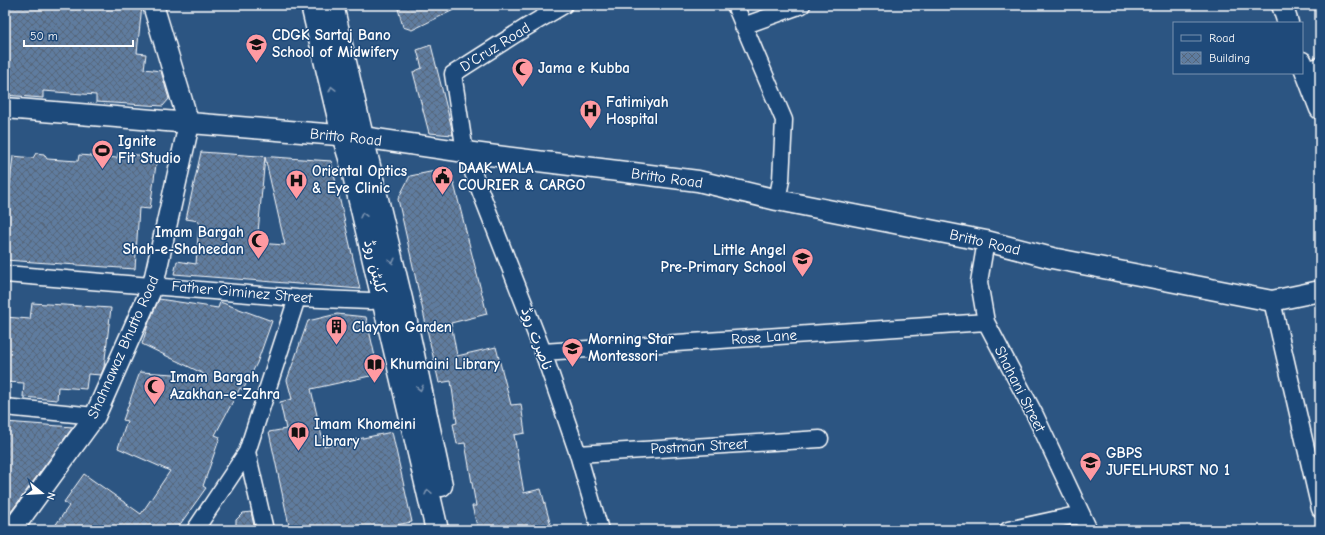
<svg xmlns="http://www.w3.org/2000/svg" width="1325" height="535" viewBox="0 0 1325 535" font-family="'Comic Neue','Playpen Sans Arabic',sans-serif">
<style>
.building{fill:url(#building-cross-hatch);stroke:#fff;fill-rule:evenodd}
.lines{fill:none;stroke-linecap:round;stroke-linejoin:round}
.minor-casing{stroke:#fff;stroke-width:19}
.tertiary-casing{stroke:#fff;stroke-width:23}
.secondary-casing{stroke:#fff;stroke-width:25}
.minor{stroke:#1f4a7a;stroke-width:16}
.tertiary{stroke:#1f4a7a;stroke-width:20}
.secondary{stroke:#1f4a7a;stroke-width:22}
.oneway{stroke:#7992af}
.labels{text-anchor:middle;stroke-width:3;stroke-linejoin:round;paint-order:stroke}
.poi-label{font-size:15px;font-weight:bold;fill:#fff;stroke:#1f4a7a;text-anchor:start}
.street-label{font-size:15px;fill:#fff;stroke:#1f4a7a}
</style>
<defs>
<pattern id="building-cross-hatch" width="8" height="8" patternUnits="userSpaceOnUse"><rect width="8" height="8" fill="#5e7c9f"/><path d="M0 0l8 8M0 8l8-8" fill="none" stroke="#56667a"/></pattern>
</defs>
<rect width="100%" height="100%" fill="#2c5582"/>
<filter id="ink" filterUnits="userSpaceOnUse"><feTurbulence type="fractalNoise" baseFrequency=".025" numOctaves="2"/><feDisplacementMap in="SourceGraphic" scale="8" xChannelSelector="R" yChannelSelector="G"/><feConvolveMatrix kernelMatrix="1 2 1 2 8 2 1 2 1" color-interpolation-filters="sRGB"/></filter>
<g filter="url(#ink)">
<!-- building -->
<path class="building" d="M5,5H142L137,53L146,54L144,69L161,71L169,99L163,106L96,102V95L43,91V98L5,95Z
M397,5H464L412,30L403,27Z
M431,45L451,125L453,135L429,133L413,72L422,68L417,50Z
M201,152L331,161L360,289L174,274L177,261L196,264L199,221L186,219ZM265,157L285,245L257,243Z
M36,153L44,154L47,159L78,161L79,155L117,158L118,153L157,157L150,209L139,208L135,269L5,260V184H10L13,156L33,158Z
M450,168L487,314L451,323L457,356L496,347L511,405L521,404L525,433L514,435L524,493L541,489L552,530H478L472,506H476L465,443L457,444L453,424L457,423L451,381L439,383L398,199L410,176Z
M159,299L218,308L220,302L272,321L257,363L243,390L240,388L215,435L220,437L203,486L206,488L176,530H52L69,506L64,502L84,474L141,514L170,471L118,448L127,421L123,420L140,372L208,376L142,344L149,322Z
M32,303L111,308L104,367L101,375L88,374L86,389L58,387L57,400L23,397L24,383L5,382V317L30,319Z
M337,314L366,317L379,374L311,389L324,446L392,432L412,522L368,530H290L269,432L286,429L280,402L292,399L287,380L308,321Z
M5,422L73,427L5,520Z
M251,512L255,530H236V520L243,513Z"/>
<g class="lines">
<defs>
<path id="minor" d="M564,5L525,28L453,74L465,152L543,352L578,454L600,530
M735,5L784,120L781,180L777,200
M743,26L802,5
M1305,70L1320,66
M986,241L979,282L986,322L1035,415L1089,530
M5,274L297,298L370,301L383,300
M1272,301L1320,509
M543,352L986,322
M5,407L95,416
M247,452L265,530
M578,454L820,439
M195,530L247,452L297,298
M1008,530L1081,514"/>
<path id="tertiary" d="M1282,5L1288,23
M1302,62L1320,109
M5,108L362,137L465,152L698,181L777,200L986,241L1052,258L1272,301L1320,291
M12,530L95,416L153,285L189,124L153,5"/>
<path id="secondary" d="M312,5L343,135L350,158L437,530
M332,5L362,137L401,299L441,485"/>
</defs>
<!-- minor casing -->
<use href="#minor" class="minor-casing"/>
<!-- tertiary casing -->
<use href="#tertiary" class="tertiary-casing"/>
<!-- secondary casing -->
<use href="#secondary" class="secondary-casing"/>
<!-- minor -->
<use href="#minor" class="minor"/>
<!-- tertiary -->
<use href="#tertiary" class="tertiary"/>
<!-- secondary -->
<use href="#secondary" class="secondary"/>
</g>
<!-- one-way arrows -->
<defs><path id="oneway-chevron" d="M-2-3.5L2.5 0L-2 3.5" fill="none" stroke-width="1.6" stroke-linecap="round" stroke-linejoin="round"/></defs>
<g class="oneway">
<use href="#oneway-chevron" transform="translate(332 89) rotate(-104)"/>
<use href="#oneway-chevron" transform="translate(363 215) rotate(-103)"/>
<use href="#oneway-chevron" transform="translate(392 261) rotate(76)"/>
<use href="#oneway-chevron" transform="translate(420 388) rotate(78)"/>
<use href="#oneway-chevron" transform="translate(428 492) rotate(-103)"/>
</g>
</g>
<!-- icons -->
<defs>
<symbol id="school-pin" viewBox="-11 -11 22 30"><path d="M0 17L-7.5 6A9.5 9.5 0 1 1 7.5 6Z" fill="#ff9aa2" stroke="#1f4a7a"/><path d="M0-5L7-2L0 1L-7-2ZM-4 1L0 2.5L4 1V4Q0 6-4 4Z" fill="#111"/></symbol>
<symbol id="mosque-pin" viewBox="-11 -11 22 30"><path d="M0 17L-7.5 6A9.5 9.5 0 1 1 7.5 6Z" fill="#ff9aa2" stroke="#1f4a7a"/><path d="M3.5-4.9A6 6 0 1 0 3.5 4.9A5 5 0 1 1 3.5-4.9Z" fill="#111"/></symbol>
<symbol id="hospital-pin" viewBox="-11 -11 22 30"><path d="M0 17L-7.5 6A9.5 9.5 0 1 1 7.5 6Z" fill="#ff9aa2" stroke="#1f4a7a"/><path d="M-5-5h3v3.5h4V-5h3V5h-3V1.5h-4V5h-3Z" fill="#111"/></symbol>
<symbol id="stadium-pin" viewBox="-11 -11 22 30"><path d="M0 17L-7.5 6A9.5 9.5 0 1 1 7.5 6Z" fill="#ff9aa2" stroke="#1f4a7a"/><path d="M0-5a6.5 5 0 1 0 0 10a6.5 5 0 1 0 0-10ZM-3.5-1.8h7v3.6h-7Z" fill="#111"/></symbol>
<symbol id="civic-pin" viewBox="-11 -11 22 30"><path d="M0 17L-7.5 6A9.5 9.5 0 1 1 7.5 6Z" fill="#ff9aa2" stroke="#1f4a7a"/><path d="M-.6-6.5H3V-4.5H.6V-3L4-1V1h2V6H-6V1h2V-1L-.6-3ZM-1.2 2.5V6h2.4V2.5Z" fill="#111"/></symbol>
<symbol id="building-pin" viewBox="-11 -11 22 30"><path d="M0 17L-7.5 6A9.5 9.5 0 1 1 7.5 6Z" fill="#ff9aa2" stroke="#1f4a7a"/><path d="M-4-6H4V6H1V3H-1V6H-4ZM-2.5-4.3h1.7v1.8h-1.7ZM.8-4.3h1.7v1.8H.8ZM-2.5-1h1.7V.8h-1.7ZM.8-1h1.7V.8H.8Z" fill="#111"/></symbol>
<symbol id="library-pin" viewBox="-11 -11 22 30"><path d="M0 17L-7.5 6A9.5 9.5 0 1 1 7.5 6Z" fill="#ff9aa2" stroke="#1f4a7a"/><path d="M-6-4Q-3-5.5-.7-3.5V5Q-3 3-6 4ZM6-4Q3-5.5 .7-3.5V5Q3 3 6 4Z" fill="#111"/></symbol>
</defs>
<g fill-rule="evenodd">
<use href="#school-pin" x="244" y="32" width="25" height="34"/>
<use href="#mosque-pin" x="510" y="56" width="25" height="34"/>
<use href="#hospital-pin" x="578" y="98" width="25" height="34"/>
<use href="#stadium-pin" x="90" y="138" width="25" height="34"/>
<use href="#civic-pin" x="430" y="164" width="25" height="34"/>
<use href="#hospital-pin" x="284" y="168" width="25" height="34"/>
<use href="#mosque-pin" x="246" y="228" width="25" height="34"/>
<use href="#school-pin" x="790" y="246" width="25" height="34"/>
<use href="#building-pin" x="324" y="314" width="25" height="34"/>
<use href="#school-pin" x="560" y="336" width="25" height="34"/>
<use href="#library-pin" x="362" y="352" width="25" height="34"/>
<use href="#mosque-pin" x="142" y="374" width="25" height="34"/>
<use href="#library-pin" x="286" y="420" width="25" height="34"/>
<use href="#school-pin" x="1078" y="450" width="25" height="34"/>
</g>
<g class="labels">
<!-- poi labels -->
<g class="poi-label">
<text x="272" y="40">CDGK Sartaj Bano<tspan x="272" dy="17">School of Midwifery</tspan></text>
<text x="538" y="73">Jama e Kubba</text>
<text x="606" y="107">Fatimiyah<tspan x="606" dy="17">Hospital</tspan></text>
<text x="118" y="146">Ignite<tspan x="118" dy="17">Fit Studio</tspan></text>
<text x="458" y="173">DAAK WALA<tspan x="458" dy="17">COURIER &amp; CARGO</tspan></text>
<text x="312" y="176">Oriental Optics<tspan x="312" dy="17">&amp; Eye Clinic</tspan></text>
<text x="244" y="237" text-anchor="end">Imam Bargah<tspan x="244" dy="17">Shah-e-Shaheedan</tspan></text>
<text x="786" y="255" text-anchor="end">Little Angel<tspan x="786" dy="17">Pre-Primary School</tspan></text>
<text x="352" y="332">Clayton Garden</text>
<text x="588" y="344">Morning Star<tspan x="588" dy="17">Montessori</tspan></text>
<text x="390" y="369">Khumaini Library</text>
<text x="170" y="382">Imam Bargah<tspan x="170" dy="17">Azakhan-e-Zahra</tspan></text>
<text x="314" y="429">Imam Khomeini<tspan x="314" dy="17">Library</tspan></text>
<text x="1106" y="458">GBPS<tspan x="1106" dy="17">JUFELHURST NO 1</tspan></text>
</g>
<!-- street labels -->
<g class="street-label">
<text transform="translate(495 47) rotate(-32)" y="5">D'Cruz Road</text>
<text transform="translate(346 137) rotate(6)" y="5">Britto Road</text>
<text transform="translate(667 178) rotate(8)" y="5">Britto Road</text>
<text transform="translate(985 242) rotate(13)" y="5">Britto Road</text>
<text transform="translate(375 267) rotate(77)" y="5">کلیٹن روڈ</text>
<text transform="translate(242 292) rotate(5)" y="5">Father Giminez Street</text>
<text transform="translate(764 337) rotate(-4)" y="5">Rose Lane</text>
<text transform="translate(537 339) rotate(70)" y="5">ناصرت روڈ</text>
<text transform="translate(123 347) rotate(-66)" y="5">Shahnawaz Bhutto Road</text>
<text transform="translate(1020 389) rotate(63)" y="5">Shahani Street</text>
<text transform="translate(699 446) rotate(-3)" y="5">Postman Street</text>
</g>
</g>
<!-- margin -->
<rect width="1325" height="535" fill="none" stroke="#1f4a7a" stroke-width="20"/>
<rect x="10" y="10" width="1305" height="515" fill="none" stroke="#fff" stroke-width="1.5" filter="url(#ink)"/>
<!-- legend -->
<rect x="1173" y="22" width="130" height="52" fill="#1f4a7a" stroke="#7992af"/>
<rect x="1181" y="35" width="20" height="6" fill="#1f4a7a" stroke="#7992af"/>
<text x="1209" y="42" font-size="12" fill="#ffffff">Road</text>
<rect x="1181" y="52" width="20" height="12" fill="url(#building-cross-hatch)" stroke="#7992af"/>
<text x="1209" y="62" font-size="12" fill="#ffffff">Building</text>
<!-- north arrow -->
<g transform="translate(42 493) rotate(108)" stroke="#1f4a7a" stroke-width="3" paint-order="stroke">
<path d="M0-3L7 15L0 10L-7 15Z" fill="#ffffff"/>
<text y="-6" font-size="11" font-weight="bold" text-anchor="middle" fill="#ffffff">N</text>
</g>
<!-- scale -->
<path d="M24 40v6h109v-6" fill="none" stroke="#ffffff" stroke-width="2"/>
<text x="30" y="40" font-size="12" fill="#ffffff" stroke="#1f4a7a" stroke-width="3" paint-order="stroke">50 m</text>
</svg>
